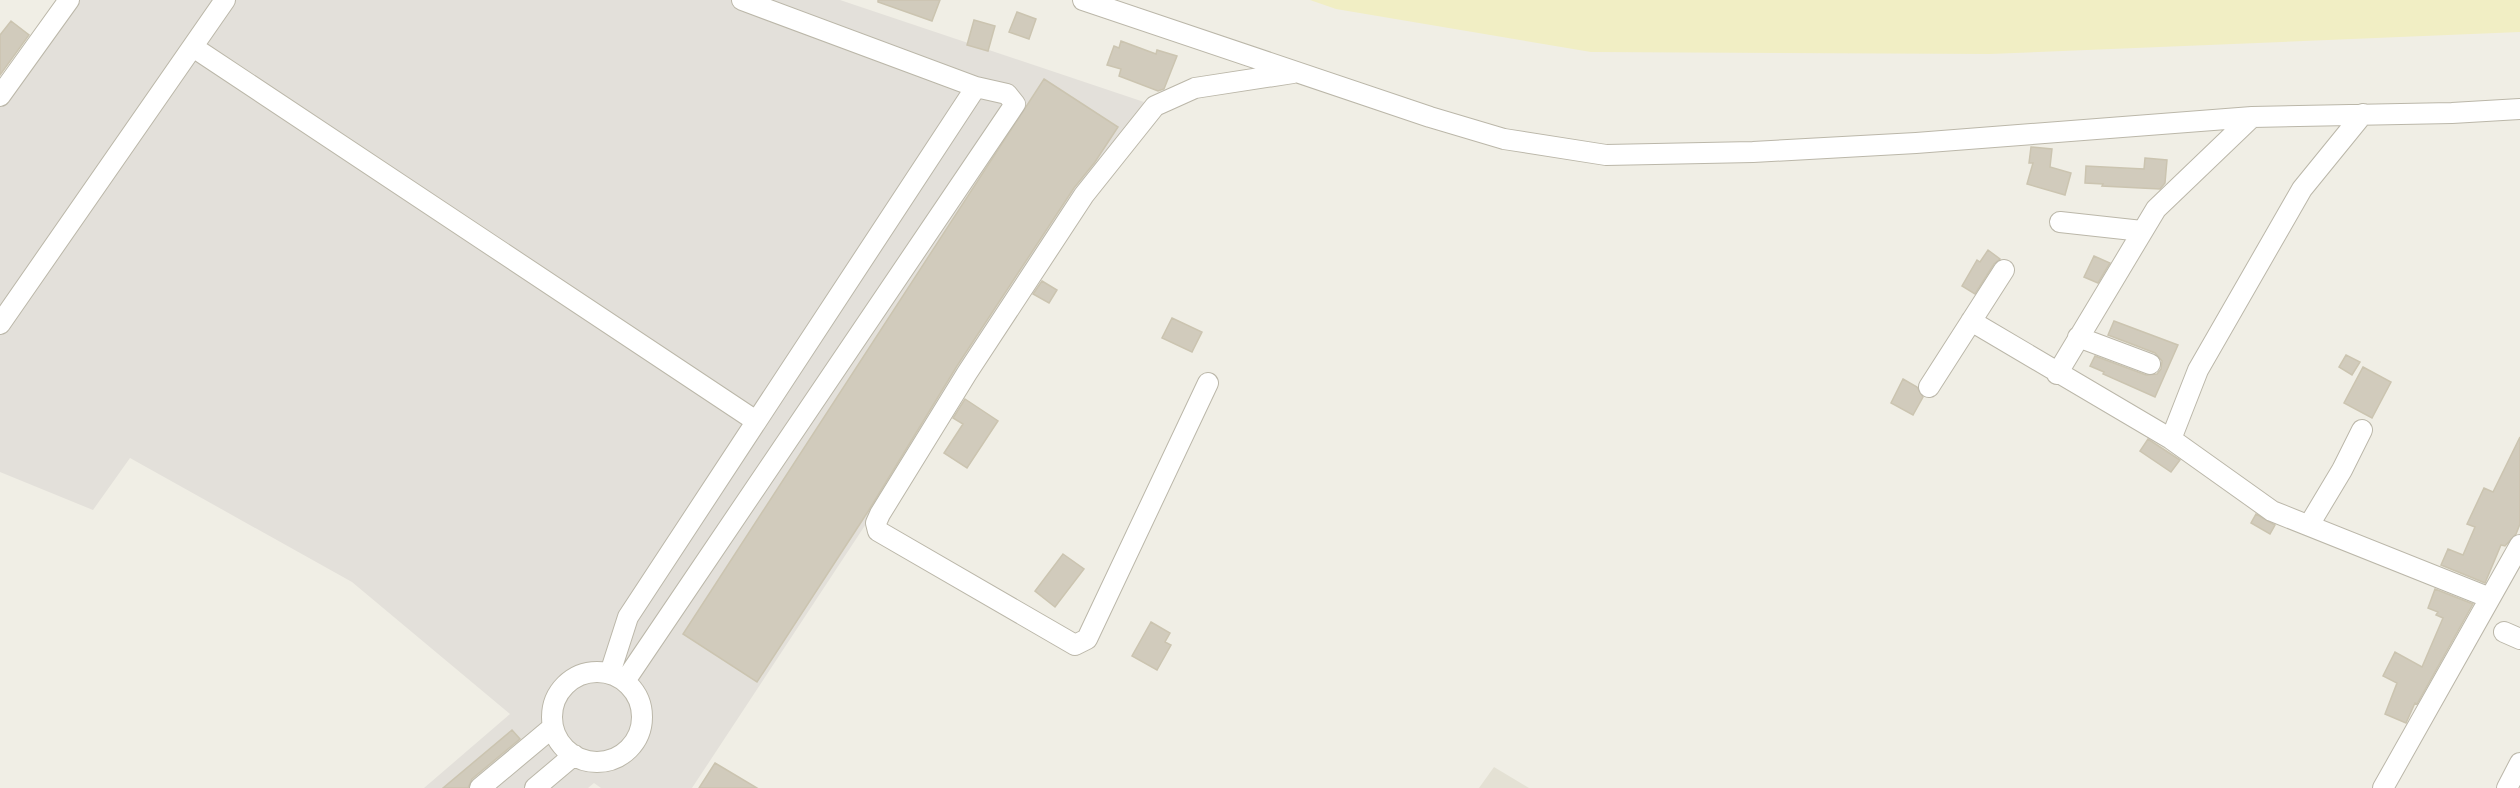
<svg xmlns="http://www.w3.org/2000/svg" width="2520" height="788" viewBox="0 0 2520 788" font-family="Mulish,sans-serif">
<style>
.residential{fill:#e4e1d4}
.industrial{fill:#e3e0da}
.sand{fill:#f1eec4}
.building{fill:#d1cbbc;stroke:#cbc4b0;stroke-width:1.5}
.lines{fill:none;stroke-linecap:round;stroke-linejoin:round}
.minor-casing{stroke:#bbb7a9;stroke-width:22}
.minor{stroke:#fff;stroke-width:20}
</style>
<rect width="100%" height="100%" fill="#f0eee5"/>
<!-- residential -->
<path class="residential" d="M1494,767L1529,788H1479Z"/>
<!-- industrial -->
<path class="industrial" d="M76,0H840L1144,102L692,788H601L594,783L588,788H424L510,714L352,582L130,458L93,510L0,472V105Z"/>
<!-- sand -->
<path class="sand" d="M1310,0H2520V32L1990,54L1591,52L1336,9Z"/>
<!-- building -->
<path class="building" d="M878,0H940L932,21L878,2Z
M1017,12L1036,19L1029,39L1009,32Z
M974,20L995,26L988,51L967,45Z
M11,21L29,35L0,75V35Z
M1121,41L1156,54L1157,50L1177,56L1164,89L1158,91L1119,76L1121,69L1107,65L1114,46L1119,48Z
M1044,79L1118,127L1095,162L1074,188L957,366L869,510L757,682L683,634Z
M2031,147L2052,149L2050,167L2071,173L2065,195L2027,184L2033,163H2029Z
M2145,158L2167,160L2165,183L2160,189L2102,186L2103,184L2085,183L2086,166L2144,169Z
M1988,250L2000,259L1994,264L1975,294L1962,286L1977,260L1980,262Z
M2094,256L2110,263L2098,283L2084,277Z
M1042,281L1057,290L1049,303L1033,294Z
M1172,318L1202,332L1192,352L1162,338Z
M2114,321L2178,345L2155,397L2103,374L2104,372L2090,366L2095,356L2146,375L2157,374L2161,369L2162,361L2155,353L2108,335Z
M2346,355L2360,362L2352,375L2339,367Z
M2363,367L2391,382L2372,418L2344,403Z
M1903,379L1917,387L1923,397L1913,415L1891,403Z
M965,399L998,421L967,468L944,453L963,424L953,418Z
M2520,437V524L2516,534L2505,546L2501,545L2485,583L2441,565L2448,549L2463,555L2475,527L2467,524L2484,488L2493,492Z
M2148,439L2180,460L2171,472L2140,451Z
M2256,514L2275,525L2270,534L2251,523Z
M1063,554L1084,569L1055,607L1035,591Z
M2435,589L2473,604L2417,704L2415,703L2406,723L2385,714L2397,683L2383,676L2395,652L2422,667L2443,618L2436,615L2438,612L2428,608Z
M1151,622L1170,633L1165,642L1171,645L1157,670L1132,656Z
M512,730L520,739L472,779L468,788H443Z
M715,763L757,788H699Z"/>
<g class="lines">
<defs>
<path id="minor" d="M1083,0L1430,117L1504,139L1606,155L1753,152L1916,143L2252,117L2452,113L2520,109
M193,47L756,421
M0,96L69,0
M2060,222L2142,231
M1971,321L2171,439L2272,511L2490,598
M0,324L225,0
M2078,337L2150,364
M2057,374L2156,209L2252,117
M1208,383L1087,639L1075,645L878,531L876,523L880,514L967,373L1084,195L1155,106L1195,88L1293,73
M1929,387L2004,270
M2171,439L2198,370L2302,189L2363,114
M2309,525L2342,470L2362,430
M2504,632L2520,639
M552 717a45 45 0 1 1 90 0a45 45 0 1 1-90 0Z
M610,673L628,617L976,87L742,0
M625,681L1015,104L1007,94L976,87
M480,788L553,727
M535,788L574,755
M2383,788L2520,545
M2507,788L2520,763"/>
</defs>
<!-- minor casing -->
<use href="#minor" class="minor-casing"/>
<!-- minor -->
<use href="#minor" class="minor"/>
</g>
</svg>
